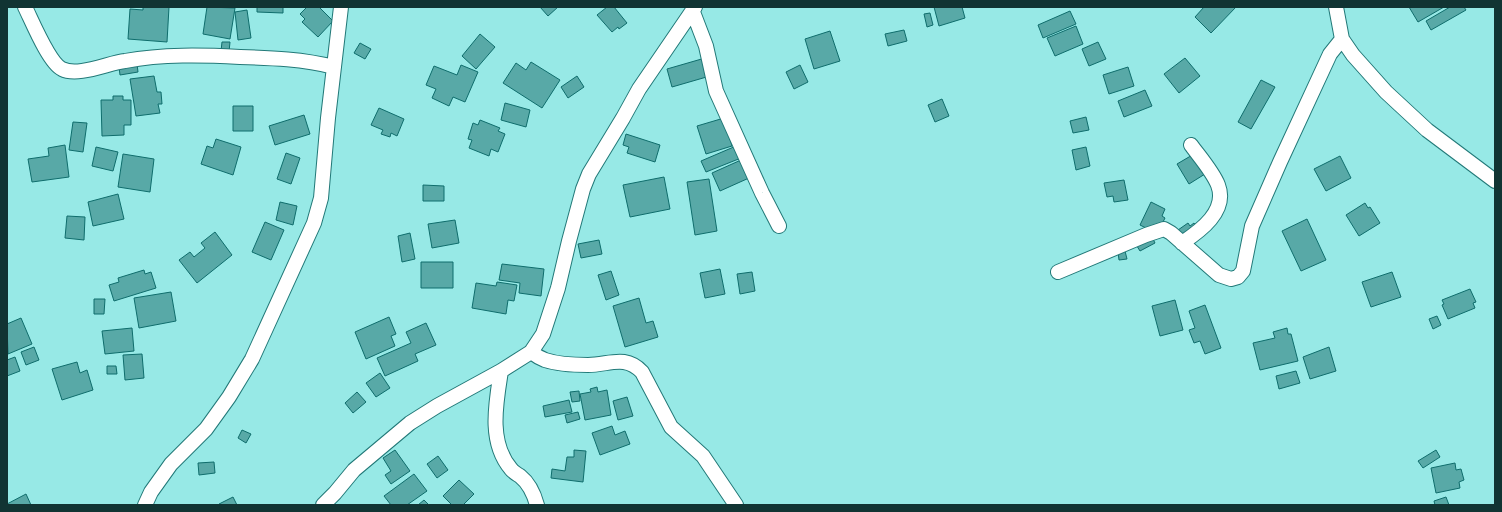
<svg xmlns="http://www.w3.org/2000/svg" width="1502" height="512" viewBox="0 0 1502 512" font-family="Manrope,sans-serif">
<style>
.building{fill:#58a9a7;stroke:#0f6d6c}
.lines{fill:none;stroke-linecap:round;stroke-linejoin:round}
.minor-casing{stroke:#227978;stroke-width:16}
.minor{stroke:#fff;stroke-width:14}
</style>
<rect width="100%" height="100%" fill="#97e9e6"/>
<!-- building -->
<path class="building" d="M143,7H169L167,42L128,39L130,9L143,10Z
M207,7L235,8L230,39L203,34Z
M257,7H283V13L257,12Z
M307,7H319L333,21L318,37L302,22L305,19L300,14Z
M540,7H558L548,16Z
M607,7H614L627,23L619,29L618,27L612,32L597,15Z
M934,7H962L965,18L939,26Z
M1204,7H1236L1211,33L1195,17Z
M1409,7H1444L1418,22Z
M1450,7H1464L1466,10L1431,30L1426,21Z
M247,10L251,38L238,40L235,12Z
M1070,11L1076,24L1043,38L1038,25Z
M930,13L933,25L927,27L924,14Z
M1076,26L1083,44L1055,56L1047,38Z
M904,30L907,41L888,46L885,34Z
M830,31L840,61L814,69L805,39Z
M480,34L495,47L476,69L462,56Z
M222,42H230L229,52L221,51Z
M1098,42L1106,59L1089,66L1082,49Z
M360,43L371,49L365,59L354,53Z
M705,58L710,76L672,87L667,69Z
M1185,58L1200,76L1179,93L1164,74Z
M531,62L560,80L542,108L503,83L516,63L526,70Z
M137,64L138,72L120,75L119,67Z
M461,65L478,72L465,102L453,97L449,106L432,98L436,89L426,85L434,66L457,75Z
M800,65L808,82L794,89L786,72Z
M1128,67L1134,86L1109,94L1103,75Z
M154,76L157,92H161L162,104H158L160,113L136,116L130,79Z
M577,76L584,87L568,98L561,87Z
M1261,80L1275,87L1251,129L1238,122Z
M1145,90L1152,106L1124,117L1118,101Z
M113,96H123V100H131V125H124V135L102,136L101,100H113Z
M942,99L949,116L935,122L928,105Z
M505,103L530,110L526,127L501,120Z
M233,106H253V131H233Z
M379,108L404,119L397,136L391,133L390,137L381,134L383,130L371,125Z
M304,115L310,134L275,145L269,126Z
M1086,117L1089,130L1073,133L1070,121Z
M724,118L732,146L706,154L697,126Z
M480,120L500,128L498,131L505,134L498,152L491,149L489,156L469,148L472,140L468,139L473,123L478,125Z
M73,122L87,123L83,152L69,150Z
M626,134L660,145L655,162L627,153L629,147L623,145Z
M216,139L241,147L233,175L201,164L207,146L213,148Z
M65,145L69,177L32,182L28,159L49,156L48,148Z
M736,146L741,158L706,172L701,161Z
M96,147L118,152L113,171L92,166Z
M1086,147L1090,166L1076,170L1072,150Z
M286,153L300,158L291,184L277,179Z
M123,154L154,159L150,192L118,187Z
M1194,154L1205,174L1189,184L1177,164Z
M1340,156L1351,178L1326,191L1314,169Z
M741,160L749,178L720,191L712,173Z
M664,177L670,209L630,217L623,185Z
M709,179L717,231L695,235L687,182Z
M1124,180L1128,200L1114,202L1113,196L1107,197L1104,183Z
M423,185L444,186V201H423Z
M118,194L124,219L93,226L88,202Z
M280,202L297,206L293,225L276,220Z
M1151,202L1165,209L1162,216L1165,218L1160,228L1154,232L1140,225Z
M1365,203L1368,208L1370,207L1380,223L1359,236L1346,215Z
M67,216L85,217L84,240L65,238Z
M1307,219L1326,260L1301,271L1282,231Z
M455,220L459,243L432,248L428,224Z
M265,222L284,230L271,260L252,252Z
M1188,223L1190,226L1194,223L1198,229L1184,239L1178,230Z
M215,232L232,255L197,283L179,260L190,252L194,257L205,248L201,243Z
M410,233L415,259L402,262L398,236Z
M1151,235L1155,243L1140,251L1135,243Z
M599,240L602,254L581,258L578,244Z
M1125,251L1127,259L1119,260L1118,252Z
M421,262H453V288H421Z
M502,264L544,269L541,296L519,293L520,283L499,280Z
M720,269L725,294L705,298L700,273Z
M144,270L145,274L151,272L156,288L114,301L109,285L119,282L118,278Z
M611,271L619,295L606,300L598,275Z
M752,272L755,291L740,294L737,274Z
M1392,272L1401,297L1371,307L1362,282Z
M497,282L517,285L514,301L508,300L506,314L472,308L476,283L496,286Z
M1470,289L1476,302L1473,303L1475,308L1448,319L1442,305L1444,304L1442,300Z
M171,292L176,321L139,328L134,298Z
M639,298L646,323L653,321L658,337L625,347L613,306Z
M94,299H105L104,314H94Z
M1175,300L1183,330L1160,336L1152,306Z
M1205,305L1221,348L1205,354L1200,341L1194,343L1189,330L1195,328L1189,311Z
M1437,316L1441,325L1433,329L1429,319Z
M389,317L396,334L391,336L395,346L366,359L355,332Z
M21,318L32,344L8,354L7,324Z
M426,323L436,345L415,354L418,361L385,376L377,358L411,343L406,332Z
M132,328L134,351L105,354L102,331Z
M1287,328L1288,334H1291L1298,361L1260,370L1253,343L1275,338L1273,332Z
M34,347L39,360L26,365L21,352Z
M1329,347L1336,371L1310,379L1303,357Z
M142,354L144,378L125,380L123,355Z
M15,357L20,371L7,376V360Z
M77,362L80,373L87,370L93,390L62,400L52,369Z
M107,366H116L117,374H107Z
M1296,371L1300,383L1279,389L1276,376Z
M380,373L390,388L376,397L366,383Z
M597,387L598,392L607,390L611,415L585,420L580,394L591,392L590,389Z
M579,391L580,401L572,402L570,392Z
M357,392L366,402L353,413L345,403Z
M627,397L633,416L618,420L613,401Z
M569,400L572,412L545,417L543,406Z
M578,412L580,419L567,423L565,415Z
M612,426L615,435L625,431L630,444L600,455L592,433Z
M242,430L251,434L246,443L238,438Z
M395,450L410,471L391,484L385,475L391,471L383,458Z
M574,450L586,451L583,482L551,478L552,469L565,471L567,457H574Z
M1436,450L1440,457L1423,468L1418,461Z
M438,456L448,470L437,478L427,464Z
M214,462L215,473L199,475L198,463Z
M1455,463L1456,470L1461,469L1464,480L1459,482L1460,488L1436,493L1431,468Z
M414,474L427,491L407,505H391L384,496Z
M459,480L474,494L463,505H452L443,496Z
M26,494L31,505H7V504Z
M233,497L237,505H219V504Z
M1446,497L1449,505H1435L1434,501Z
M424,500L429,505H418Z"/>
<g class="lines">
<defs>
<path id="minor" d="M25,7C32,21 49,63 62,69C78,77 108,63 125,61C163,54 202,55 240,57C272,58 303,59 334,67
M1336,7L1342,39L1353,55L1386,92L1427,130L1495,181
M693,12L706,46L716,91L762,193L779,226
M1182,243C1200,231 1228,211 1218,185C1213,172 1199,156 1191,145
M1058,272L1146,235L1164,229L1171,233L1219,275L1231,279L1238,277L1243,271L1252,226L1280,162L1330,54L1342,39
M531,352C535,355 540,358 545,360C557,364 575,365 588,365C609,365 625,354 642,372L671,427L703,456L736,505
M501,371C496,403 488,442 511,469C513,472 517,474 520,476C530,484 534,494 537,505
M145,505L151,492L171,464L206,429L229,397L252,359L314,223L321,198L328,118L341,7
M323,505L335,493L354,470L410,423L437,406L501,371L531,352L543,334L558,288L569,241L583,189L589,174L623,118L639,89L695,7"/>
</defs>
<!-- minor casing -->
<use href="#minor" class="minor-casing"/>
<!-- minor -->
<use href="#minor" class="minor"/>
</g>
<!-- border -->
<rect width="1502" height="512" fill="none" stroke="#113433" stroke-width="16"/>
</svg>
